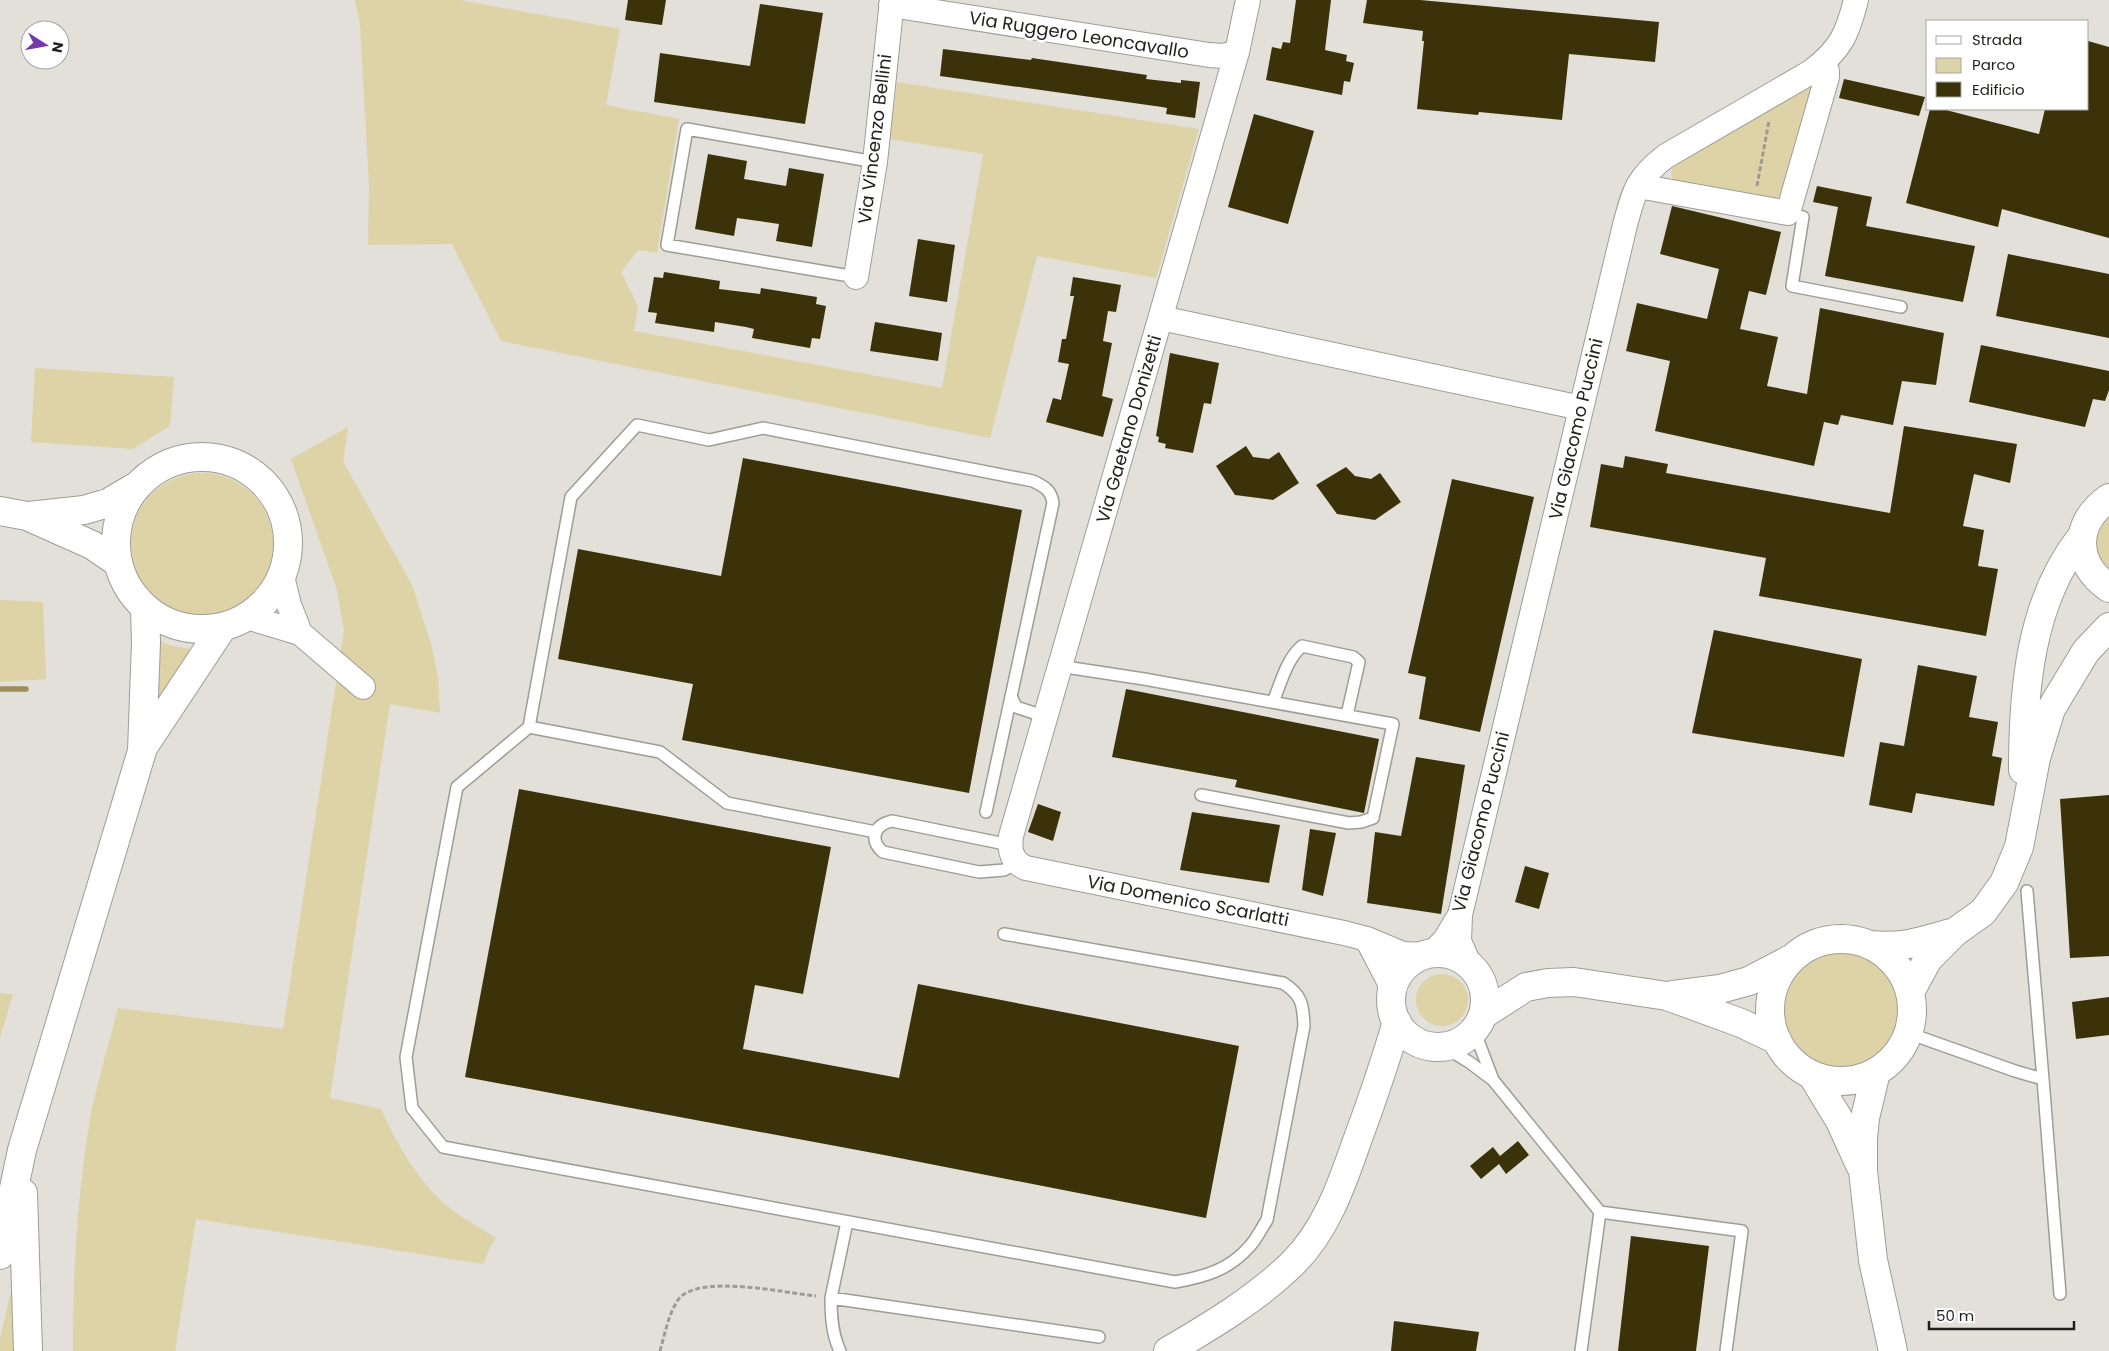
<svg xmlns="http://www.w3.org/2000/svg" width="2109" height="1351" viewBox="0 0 2109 1351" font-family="Poppins,sans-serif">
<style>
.green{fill:#ded2a7}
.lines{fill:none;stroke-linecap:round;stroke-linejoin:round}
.stream{stroke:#9c8e59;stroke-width:5.5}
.building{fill:#3c3209}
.lane-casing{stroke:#9e9d95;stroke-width:14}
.street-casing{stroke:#9e9d95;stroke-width:26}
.secondary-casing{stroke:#9e9d95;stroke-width:30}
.path{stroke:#9d9b96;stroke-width:3;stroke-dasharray:5 2.5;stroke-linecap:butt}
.lane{stroke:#fff;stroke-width:11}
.street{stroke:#fff;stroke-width:24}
.secondary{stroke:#fff;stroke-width:28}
.labels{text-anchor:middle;stroke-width:5;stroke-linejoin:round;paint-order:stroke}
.street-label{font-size:18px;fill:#201f1c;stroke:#fff}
</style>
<rect width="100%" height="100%" fill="#e2e0d9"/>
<!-- green -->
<path class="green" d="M355,0H459L620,29L606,105L679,119L657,253L638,250L621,272L638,306L634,331L942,388L983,154L890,139L897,82L1199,129L1156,278L1037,256L990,438L501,341L452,244L368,245L369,186L360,25Z
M1807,84L1813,85L1781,201L1679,182L1674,180L1671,175L1672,168L1676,165Z
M35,368L174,377L170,426L133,449L31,442Z
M348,427L343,461L412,585L431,644L438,677L440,713L390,704L330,1098L381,1109C396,1142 413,1173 439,1199C456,1215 477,1226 496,1238L490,1247L483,1264L196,1219L175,1351H73C73,1272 77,1197 90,1119C97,1082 109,1044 118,1008L283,1029L344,631L337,590L291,459Z
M131 544a71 71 0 1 1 142 0a71 71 0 1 1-142 0Z
M2109,511V576L2094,556L2096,528Z
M0,600L43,602L46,679L0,682Z
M156,639L169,645L190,649L154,716Z
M1785 1010a57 57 0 1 1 114 0a57 57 0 1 1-114 0Z
M1416 1000a26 26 0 1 1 52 0a26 26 0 1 1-52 0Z
M0,993L13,994L0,1038Z
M13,1283L17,1351H0V1338Z"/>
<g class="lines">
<!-- stream -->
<path class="stream" d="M0,689H26"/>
</g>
<!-- building -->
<path class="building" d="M628,0H666L662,25L625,20Z
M1296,0H1331L1325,50L1347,55L1346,61L1354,63L1350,82L1344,81L1342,95L1266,80L1272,47L1281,49L1283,42L1290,43Z
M1367,0H1420L1659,22L1655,62L1569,54L1562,120L1479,112L1478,115L1417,109L1424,41H1422L1423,31L1363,23Z
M760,4L823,13L805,124L654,102L660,53L750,66Z
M2088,41L2109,47V238L2002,209L1998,227L1906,203L1930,109H1942L2039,134L2045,109H2088Z
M943,49L1031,60L1032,58L1147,75L1146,79L1181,83V80L1200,82L1195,118L1166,114L1167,108L1162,107L940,76Z
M1844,79L1925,97L1919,116L1839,98Z
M1254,114L1314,131L1288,224L1228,207Z
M708,154L747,161L744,179L786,186L789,168L824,174L812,247L776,241L779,224L737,218L734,236L695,229Z
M1817,186L1872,197L1866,226L1975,246L1963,302L1825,276L1838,207L1813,202Z
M1672,206L1781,232L1766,295L1749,291L1740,329L1778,337L1767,386L1807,394L1820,308L1944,333L1936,385L1902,381L1893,425L1841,415L1838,425L1824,422L1814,466L1655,431L1670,361L1626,351L1637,303L1707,319L1719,269L1660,254Z
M918,239L955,245L947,302L909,296Z
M2008,254L2109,274V338L1996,316Z
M664,272L720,281L719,289L760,294L761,288L817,297L816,304L826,306L820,339L812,338L810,348L752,338L754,329L746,327L715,322L714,332L655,323L657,313L648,312L654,277L663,278Z
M1073,277L1121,285L1116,312L1108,311L1103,341L1112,343L1102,396L1113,399L1103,437L1046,422L1053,398L1061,400L1069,364L1058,362L1062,339H1066L1074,296H1070Z
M875,322L942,333L938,361L870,351Z
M1981,345L2109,371V390L2105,401L2093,399L2085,427L1969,402Z
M1170,353L1219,363L1211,404L1204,403L1193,453L1165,448L1166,444L1158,442L1159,437L1156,436Z
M1904,426L2017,444L2010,483L1974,474L1963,526L1984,530L1978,566L1998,569L1986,636L1759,596L1766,558L1590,527L1601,464L1623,468L1625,456L1668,464L1666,473L1890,513Z
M1246,446L1253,457L1269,459L1279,452L1299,483L1273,500L1235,495L1216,466Z
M743,458L1022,510L969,793L682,740L693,684L558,659L578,549L721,576Z
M1346,467L1355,476L1371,479L1380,473L1401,502L1375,520L1337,514L1316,485Z
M1452,479L1534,497L1480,732L1419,719L1426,677L1408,673Z
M1714,630L1862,659L1844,757L1692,733Z
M1918,665L1977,676L1969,717L1998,722L1992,756L2002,758L1994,806L1916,793L1912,813L1869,805L1880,742L1904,746Z
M1126,689L1379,739L1364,813L1235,787L1237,780L1112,757Z
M1416,757L1465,765L1441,914L1367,903L1375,832L1401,836Z
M519,789L831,847L803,994L755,985L743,1049L899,1078L918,984L1239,1046L1206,1218L884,1155L465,1077Z
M2109,795V956L2070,958L2060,799Z
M1038,804L1061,812L1053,841L1028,832Z
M1192,812L1280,825L1269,883L1180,870Z
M1310,829L1336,833L1323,896L1302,890Z
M1525,866L1549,873L1539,909L1515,902Z
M2109,997V1035L2076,1039L2072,1002Z
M1518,1141L1529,1155L1506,1174L1499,1164L1481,1179L1470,1166L1493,1147L1500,1156Z
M1631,1236L1709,1246L1696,1351H1618Z
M1394,1321L1479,1332L1476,1351H1391Z"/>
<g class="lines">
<defs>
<path id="lane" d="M1788,213L1803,217L1792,286L1901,307
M856,277L667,245L687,129L875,162
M1059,666L1144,679L1393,724L1373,818L1361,822L1349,823L1201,795
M1011,696L1016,707L1046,717
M1273,702C1281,683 1286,660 1302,646L1353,657L1359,662L1347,715
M529,727L571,497L637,425L709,440L763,428L1033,481C1045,487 1051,490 1053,503L986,812
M876,832L727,803L660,752L529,727L457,787L406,1057L412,1108L443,1147L1175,1282C1204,1277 1229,1270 1249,1247C1256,1240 1261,1229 1267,1220L1304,1026C1303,1004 1302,995 1283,983L1004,934
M1010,845L892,821C874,825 869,840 883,852L979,872L1004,870L1016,863
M2027,891L2043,1079
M1474,1030L1493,1080
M1908,1033L2015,1071L2043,1079L2060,1294
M1443,1046L1469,1062L1493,1080L1600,1212L1742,1231L1726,1351
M847,1222L831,1298L1099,1337
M831,1298C831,1316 832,1334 840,1351
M1581,1351L1600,1212"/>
<path id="street" d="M1248,0L1237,52L1011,836C1009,851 1012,862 1026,868L1344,933L1367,939L1403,954L1427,955
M891,5L1209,55L1224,56L1237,52
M1638,186L1788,213L1827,77V71L1823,62
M856,277L875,162L892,0
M1161,318L1581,408
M282,576L289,605L300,633
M247,617L300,633L363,687
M1460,915L1459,941L1469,964
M1367,939L1393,989
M1432,953L1445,940L1460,915L1625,225C1634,191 1637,178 1666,156L1811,72C1841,49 1847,35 1856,0"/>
<path id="secondary" d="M116 543a86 86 0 1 1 172 0a86 86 0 1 1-172 0Z
M2109,498C2073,523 2073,563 2109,588
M0,511L27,516L92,545L117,562
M29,516L84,510L108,503L135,487
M142,749L222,628
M2023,770C2023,690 2030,601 2082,536
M1770 1010a71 71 0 1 1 142 0a71 71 0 1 1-142 0Z
M1870,945C1904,948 1919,942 1951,933
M1391 1000a47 47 0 1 1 94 0a47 47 0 1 1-94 0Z
M1910,992L1928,959L1955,932L1983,912L2004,883L2019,847L2036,758L2051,709L2086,651L2109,627
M1673,995L1720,989L1749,981L1791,959
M1484,1014L1526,987L1548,983L1574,982L1667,996L1741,1023L1777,1040
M1876,1072L1865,1118L1863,1138V1171L1873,1260L1893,1351
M1812,1075L1840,1121L1860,1165
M23,1193L28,1351
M0,1255L22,1150L142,751L146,642L145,609
M1168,1351C1211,1326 1256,1299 1292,1264C1326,1231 1342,1184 1357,1141C1372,1101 1385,1062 1397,1022"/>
</defs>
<!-- lane casing -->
<use href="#lane" class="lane-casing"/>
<!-- street casing -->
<use href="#street" class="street-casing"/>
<!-- secondary casing -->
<use href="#secondary" class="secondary-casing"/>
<!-- path -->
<path class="path" d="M1757,186L1769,121
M660,1351C665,1334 668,1315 678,1300C697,1273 785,1293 816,1296"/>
<!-- lane -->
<use href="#lane" class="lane"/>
<!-- street -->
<use href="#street" class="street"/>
<!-- secondary -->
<use href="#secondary" class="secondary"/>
</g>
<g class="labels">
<!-- street labels -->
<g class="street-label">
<text transform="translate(1079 35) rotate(9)" y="6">Via Ruggero Leoncavallo</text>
<text transform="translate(875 139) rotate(-83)" y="6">Via Vincenzo Bellini</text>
<text transform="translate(1129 429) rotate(-74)" y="6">Via Gaetano Donizetti</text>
<text transform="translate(1576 429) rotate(-77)" y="6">Via Giacomo Puccini</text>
<text transform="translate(1481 822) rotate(-76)" y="6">Via Giacomo Puccini</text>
<text transform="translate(1188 901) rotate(11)" y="6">Via Domenico Scarlatti</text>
</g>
</g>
<!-- legend -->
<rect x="1926" y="20" width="162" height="90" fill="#ffffff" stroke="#a6a5a4"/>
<rect x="1936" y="36" width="25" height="8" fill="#ffffff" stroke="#a6a5a4"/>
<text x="1972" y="45" font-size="15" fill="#201f1c">Strada</text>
<rect x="1936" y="58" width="25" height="15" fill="#ded2a7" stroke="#a6a5a4"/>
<text x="1972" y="70" font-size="15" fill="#201f1c">Parco</text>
<rect x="1936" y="82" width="25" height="15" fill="#3c3209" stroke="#a6a5a4"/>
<text x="1972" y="95" font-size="15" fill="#201f1c">Edificio</text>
<!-- north arrow -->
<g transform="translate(45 45) rotate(101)"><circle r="24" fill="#ffffff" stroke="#a6a5a4"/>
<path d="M0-4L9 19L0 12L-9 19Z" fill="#7537ac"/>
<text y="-8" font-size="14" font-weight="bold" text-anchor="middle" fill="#201f1c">N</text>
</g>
<!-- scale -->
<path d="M1929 1321v8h145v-8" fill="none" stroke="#201f1c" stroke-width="2.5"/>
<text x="1936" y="1321" font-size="15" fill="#201f1c" stroke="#ffffff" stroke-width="4" paint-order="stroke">50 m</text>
</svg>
